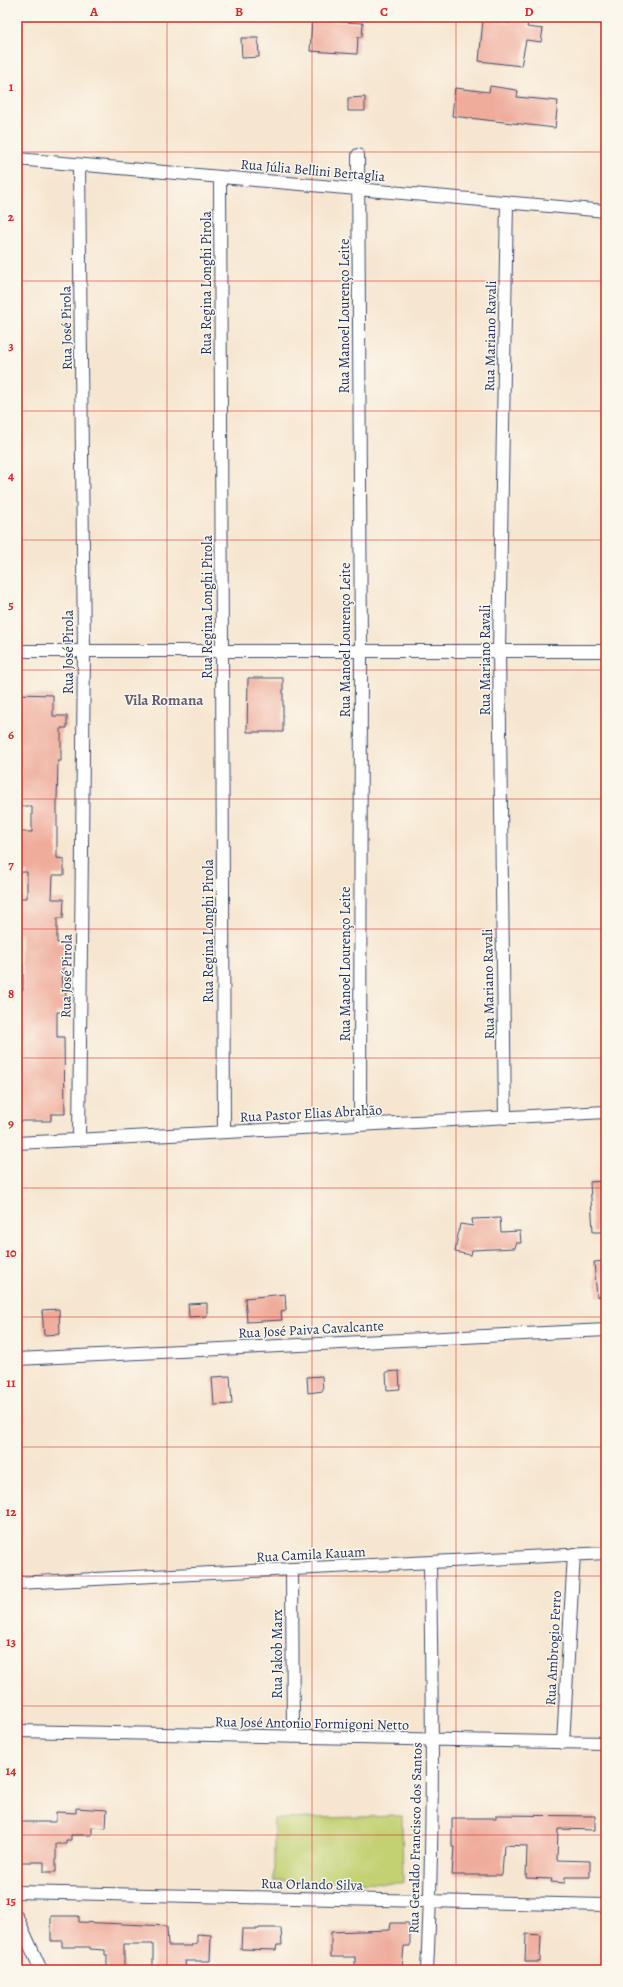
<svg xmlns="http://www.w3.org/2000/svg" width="623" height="1987" viewBox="0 0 623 1987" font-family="Alegreya,serif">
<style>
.green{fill:#c3d173;stroke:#6f8068}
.building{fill:#efac9b}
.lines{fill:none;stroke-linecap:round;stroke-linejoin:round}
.street-casing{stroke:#3c4a6f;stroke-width:14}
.street{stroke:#fff;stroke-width:12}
.grid{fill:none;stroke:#d62828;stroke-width:1;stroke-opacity:0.55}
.labels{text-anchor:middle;stroke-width:3;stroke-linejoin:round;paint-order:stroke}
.street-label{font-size:14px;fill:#1b2f5e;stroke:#fbf7ec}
.neighbourhood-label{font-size:15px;font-weight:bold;fill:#655b73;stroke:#fbf7ec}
.neatline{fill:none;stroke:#d62828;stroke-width:1.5}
.grid-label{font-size:13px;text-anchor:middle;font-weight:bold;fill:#d62828}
</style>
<rect width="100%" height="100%" fill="#fbf7ec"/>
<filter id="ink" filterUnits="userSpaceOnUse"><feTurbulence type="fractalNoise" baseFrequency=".025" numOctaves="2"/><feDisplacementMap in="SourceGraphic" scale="8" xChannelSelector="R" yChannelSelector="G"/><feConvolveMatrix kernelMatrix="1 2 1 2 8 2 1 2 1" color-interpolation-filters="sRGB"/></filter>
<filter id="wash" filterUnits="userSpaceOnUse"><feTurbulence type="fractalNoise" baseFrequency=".012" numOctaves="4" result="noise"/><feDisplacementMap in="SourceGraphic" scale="16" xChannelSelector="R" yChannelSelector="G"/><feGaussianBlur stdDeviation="0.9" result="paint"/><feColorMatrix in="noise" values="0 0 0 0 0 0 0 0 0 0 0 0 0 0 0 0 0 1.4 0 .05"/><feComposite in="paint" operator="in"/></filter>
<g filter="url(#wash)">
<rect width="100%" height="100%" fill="#f6e6d0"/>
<!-- green -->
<path class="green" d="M402,1816L403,1883L274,1881V1819Z"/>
<g id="blocks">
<!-- building -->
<path class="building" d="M312,20L363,23L362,37H358L357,54L310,51Z
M483,20L510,23L511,21L528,23L527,27L543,29L541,42L526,40L521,66L479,61Z
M241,38H258L259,57L242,58Z
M490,86L516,90L518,91L517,97L558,101L555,128L452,116L455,88L489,92Z
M365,97V111H348V98Z
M248,678H283V732H247Z
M17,694L53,695V716H67V728H61V761H58L57,800V858L64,859V875H53L52,899H64L63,918H57V943H66V966H63L62,990H66L65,1012H57V1037H64L65,1114H51V1121H17V990H23V965H21V933H17V898H27V872H17V852L18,832H32V806H17Z
M605,1181L606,1232H593L590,1182Z
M500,1218L501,1232L520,1231L521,1243H516L515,1248L472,1250L471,1255L455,1252L460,1224L473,1226L472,1219Z
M606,1261V1296L597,1297L594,1262Z
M285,1294L286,1310L281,1311L282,1320L247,1322L245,1298Z
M207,1303V1316L189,1317L188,1304Z
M59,1309L60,1334L44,1335L42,1310Z
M399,1371L400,1389L387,1390L386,1372Z
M230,1376L232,1404L214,1405L212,1377Z
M322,1376L323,1391L308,1393L307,1377Z
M76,1808L107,1810L106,1828L92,1827V1835H71V1840H66V1844H56V1872H44V1862H17V1822H56V1812L76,1813Z
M496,1815L595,1816V1830L558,1829L557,1860L590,1861V1877H565V1883L551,1882L552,1879L526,1878L527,1846L504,1845L502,1875H452L454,1847H452V1818H496Z
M51,1916H79V1922L167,1926L168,1946H192V1944L197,1943V1934L211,1935L210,1961H185L186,1970H153V1944H124V1970H107V1955H105V1950L90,1949V1947H62V1941H51Z
M391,1923H408L410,1928V1946H404L402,1970H355V1957H331V1932L390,1930Z
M259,1928H281L282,1945H277L276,1950L241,1949L242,1929H259Z
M526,1934L541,1935L540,1962H525Z"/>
</g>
</g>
<g filter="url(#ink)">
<use href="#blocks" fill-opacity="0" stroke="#3c4a6f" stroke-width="1"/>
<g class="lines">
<defs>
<path id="street" d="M358,155L361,651L360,1125
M17,159L606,211
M220,177L224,1132
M17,651H606
M505,1118L499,651L507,202
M79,1140L84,651L79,165
M17,1143L606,1112
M17,1359L606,1330
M292,1569L293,1737
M17,1583L606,1553
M17,1731L606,1743
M563,1743L574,1554
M17,1892L606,1905
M17,1917L41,1970
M427,1970C434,1834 432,1699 430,1563"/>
</defs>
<!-- street casing -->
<use href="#street" class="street-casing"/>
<!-- street -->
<use href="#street" class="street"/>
</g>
</g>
<!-- grid -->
<path class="grid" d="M167,17V1970M312,17V1970M456,17V1970M17,152H606M17,281H606M17,411H606M17,540H606M17,670H606M17,799H606M17,929H606M17,1058H606M17,1188H606M17,1317H606M17,1447H606M17,1576H606M17,1706H606M17,1835H606"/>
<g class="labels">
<!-- street labels -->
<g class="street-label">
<text transform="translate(313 170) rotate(5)" y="5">Rua Júlia Bellini Bertaglia</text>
<text transform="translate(206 283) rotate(-90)" y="5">Rua Regina Longhi Pirola</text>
<text transform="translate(344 316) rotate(-90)" y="5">Rua Manoel Lourenço Leite</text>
<text transform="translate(66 328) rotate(-91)" y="5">Rua José Pirola</text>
<text transform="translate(490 336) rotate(-89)" y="5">Rua Mariano Ravali</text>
<text transform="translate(207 607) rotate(-90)" y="5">Rua Regina Longhi Pirola</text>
<text transform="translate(345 640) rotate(-90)" y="5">Rua Manoel Lourenço Leite</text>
<text transform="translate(68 652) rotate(-90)" y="5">Rua José Pirola</text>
<text transform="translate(485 660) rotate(-90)" y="5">Rua Mariano Ravali</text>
<text transform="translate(208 931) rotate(-90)" y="5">Rua Regina Longhi Pirola</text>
<text transform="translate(345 964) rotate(-90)" y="5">Rua Manoel Lourenço Leite</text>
<text transform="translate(66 976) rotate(-89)" y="5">Rua José Pirola</text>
<text transform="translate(488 984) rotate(-91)" y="5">Rua Mariano Ravali</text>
<text transform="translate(311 1113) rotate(-3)" y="5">Rua Pastor Elias Abrahão</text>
<text transform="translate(311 1329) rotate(-3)" y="5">Rua José Paiva Cavalcante</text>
<text transform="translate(311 1554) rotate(-3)" y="5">Rua Camila Kauam</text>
<text transform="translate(553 1648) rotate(-87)" y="5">Rua Ambrogio Ferro</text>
<text transform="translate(277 1654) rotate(-90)" y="5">Rua Jakob Marx</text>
<text transform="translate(312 1723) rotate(1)" y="5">Rua José Antonio Formigoni Netto</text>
<text transform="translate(415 1838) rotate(-89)" y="5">Rua Geraldo Francisco dos Santos</text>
<text transform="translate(312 1884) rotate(1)" y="5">Rua Orlando Silva</text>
</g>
<!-- neighbourhood labels -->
<g class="neighbourhood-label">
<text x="164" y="705">Vila Romana</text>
</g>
</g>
<!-- margin -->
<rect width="623" height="1987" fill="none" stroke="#fbf7ec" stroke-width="44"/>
<rect x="22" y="22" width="579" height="1943" class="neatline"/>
<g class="grid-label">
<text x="94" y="16">A</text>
<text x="239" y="16">B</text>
<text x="384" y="16">C</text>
<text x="529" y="16">D</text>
<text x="11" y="91">1</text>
<text x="11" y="221">2</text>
<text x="11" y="350">3</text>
<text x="11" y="480">4</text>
<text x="11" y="609">5</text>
<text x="11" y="739">6</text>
<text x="11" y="869">7</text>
<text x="11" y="998">8</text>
<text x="11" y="1128">9</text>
<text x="11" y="1257">10</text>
<text x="11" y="1387">11</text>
<text x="11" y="1516">12</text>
<text x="11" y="1646">13</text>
<text x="11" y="1775">14</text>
<text x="11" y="1905">15</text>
</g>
</svg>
